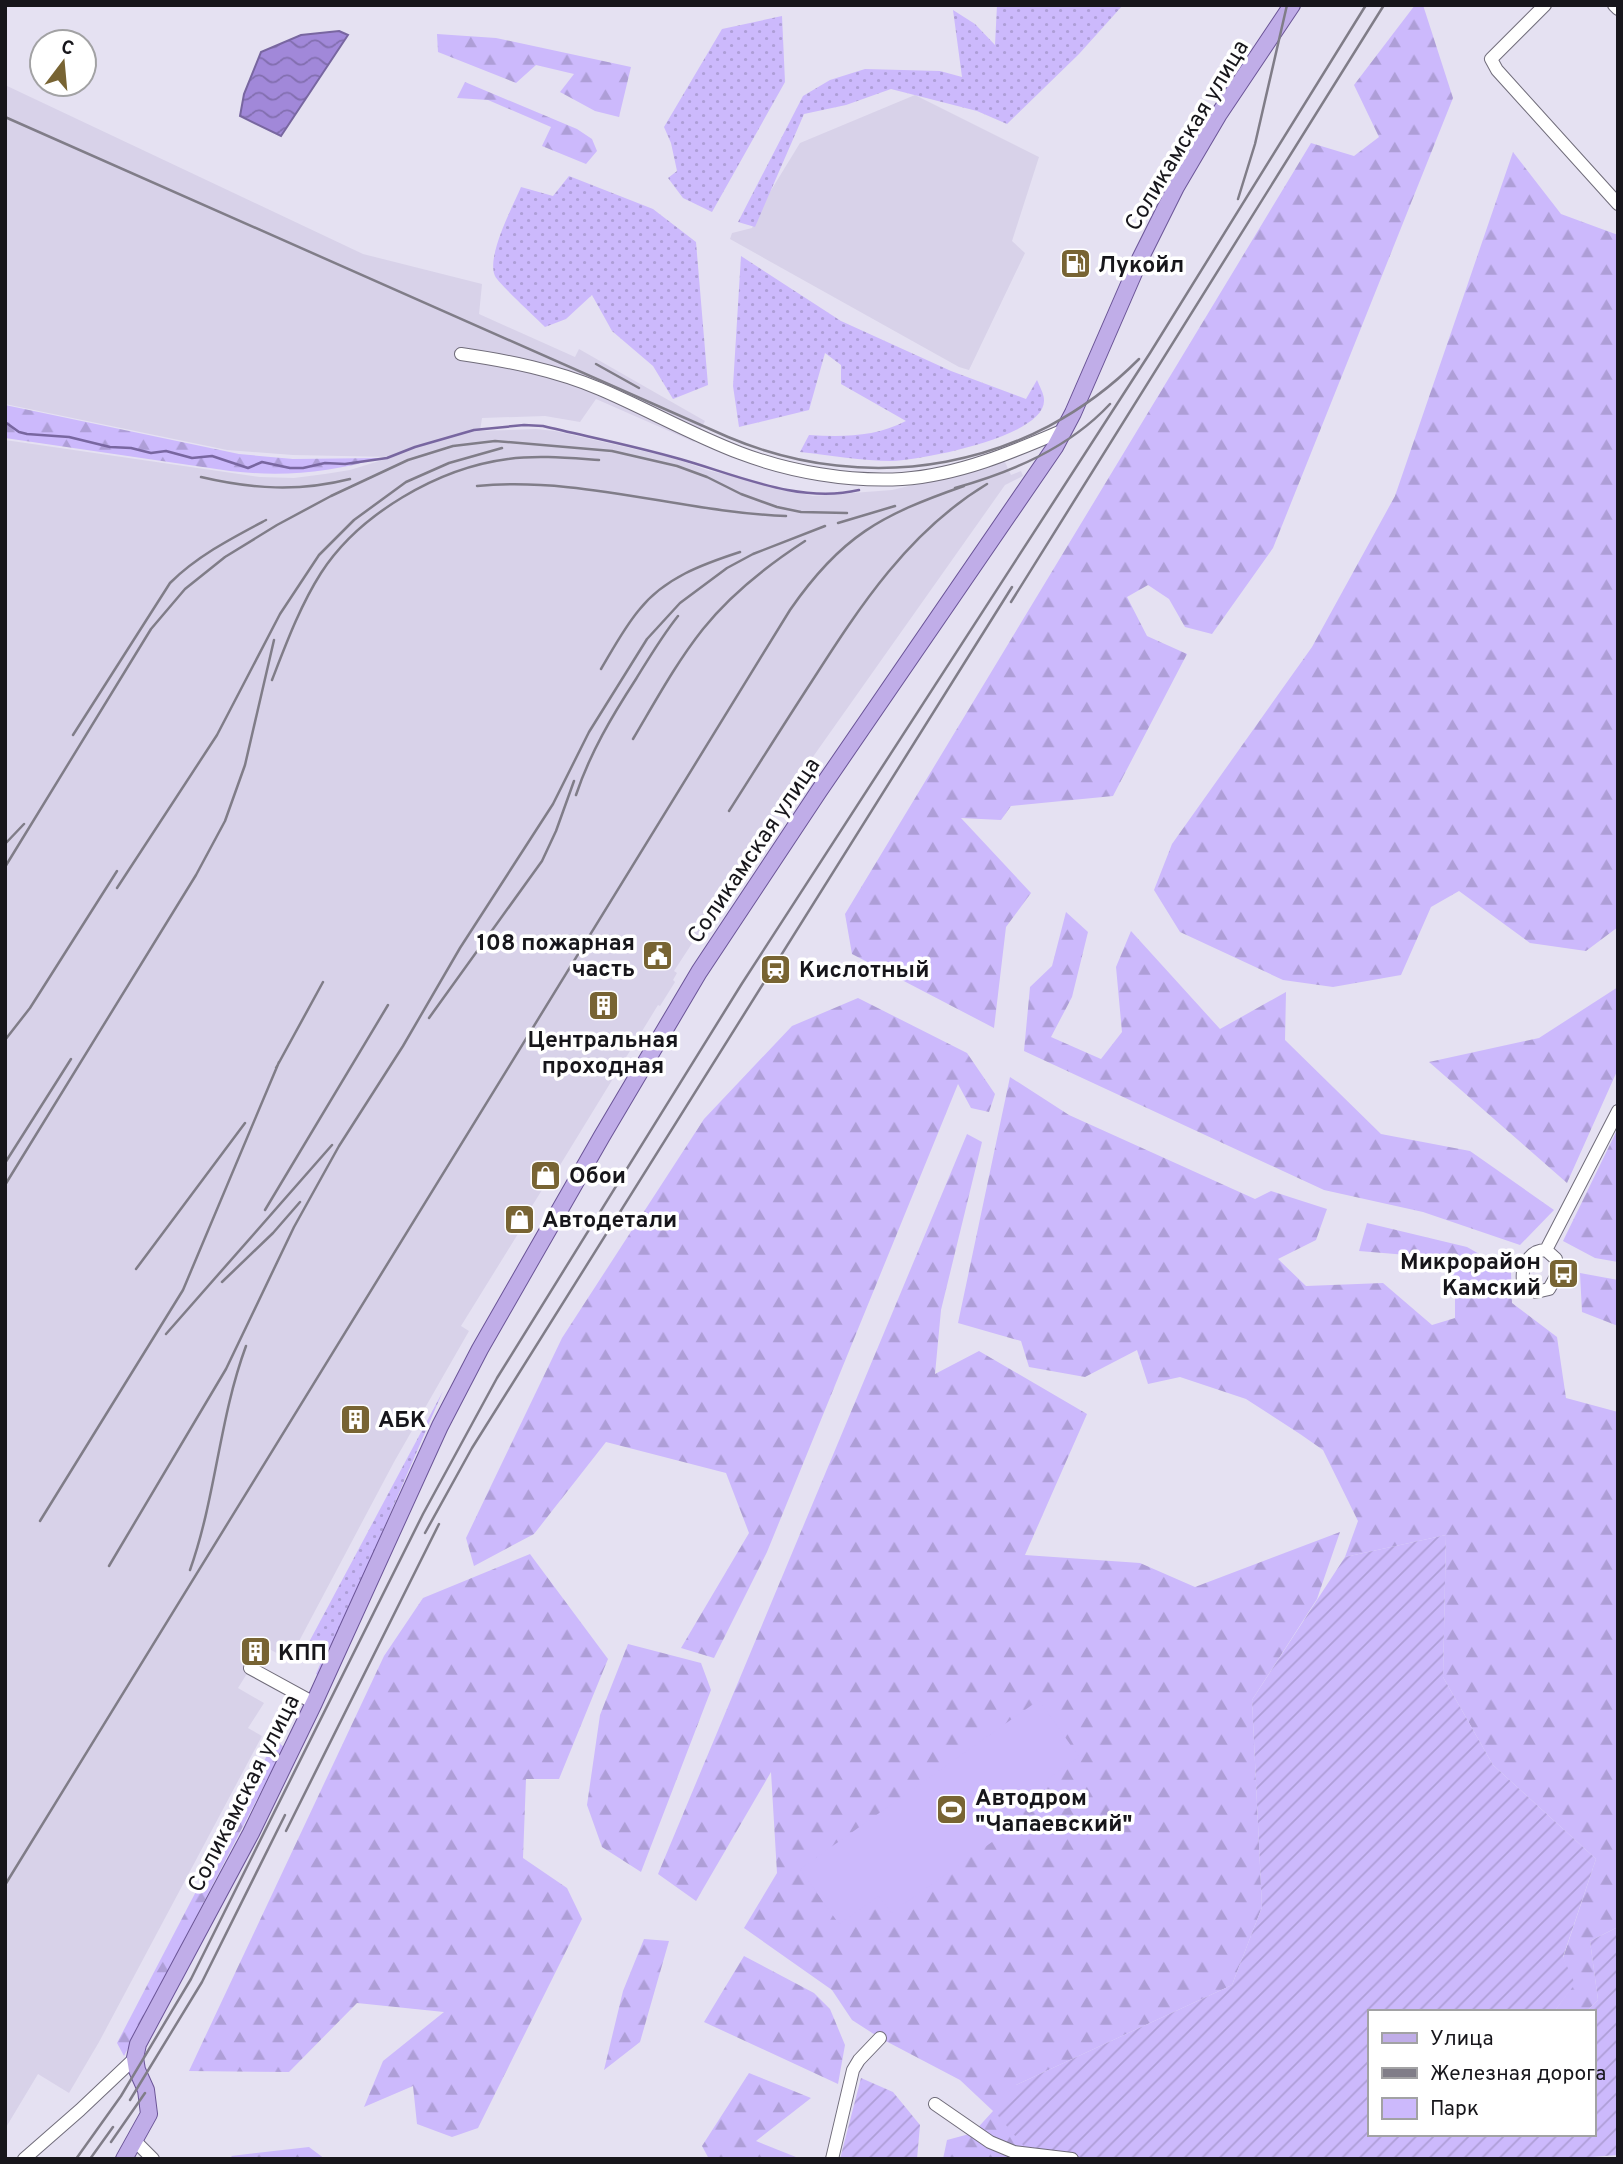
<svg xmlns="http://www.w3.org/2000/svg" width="1623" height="2164" viewBox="0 0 1623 2164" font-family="Overpass,sans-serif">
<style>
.built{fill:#d8d2e9}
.grass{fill:url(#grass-dots)}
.forest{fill:url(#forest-firs)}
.park{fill:#ccb9fc}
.garden{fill:url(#garden-furrows)}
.water{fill:url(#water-waves);stroke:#7866a0;stroke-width:2}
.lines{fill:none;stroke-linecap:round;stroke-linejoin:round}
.stream{stroke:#7866a0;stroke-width:2.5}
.minor-casing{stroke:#706c7a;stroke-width:14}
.major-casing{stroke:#6a5496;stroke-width:18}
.minor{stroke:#fff;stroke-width:12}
.major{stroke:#c0ade8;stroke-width:16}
.rail{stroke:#807d88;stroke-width:2.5}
.labels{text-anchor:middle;stroke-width:7;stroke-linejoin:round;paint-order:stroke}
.street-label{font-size:23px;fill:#17161b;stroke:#fff}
.poi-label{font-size:23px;font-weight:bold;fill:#17161b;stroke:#fff;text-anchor:start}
</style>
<defs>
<pattern id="grass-dots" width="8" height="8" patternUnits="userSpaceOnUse" patternTransform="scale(1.75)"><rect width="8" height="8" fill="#ccb9fc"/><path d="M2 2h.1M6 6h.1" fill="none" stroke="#ae9ed7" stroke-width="1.8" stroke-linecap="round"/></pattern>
<pattern id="forest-firs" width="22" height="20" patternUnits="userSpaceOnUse" patternTransform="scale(1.75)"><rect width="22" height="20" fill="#ccb9fc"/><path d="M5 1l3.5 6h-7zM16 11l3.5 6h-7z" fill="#ae9ed7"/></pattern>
<pattern id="garden-furrows" width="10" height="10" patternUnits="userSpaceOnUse" patternTransform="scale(1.75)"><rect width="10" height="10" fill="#ccb9fc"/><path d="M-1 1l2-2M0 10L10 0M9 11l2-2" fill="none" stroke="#ae9ed7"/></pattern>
<pattern id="water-waves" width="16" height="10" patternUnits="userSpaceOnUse" patternTransform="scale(1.75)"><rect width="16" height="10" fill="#a188d9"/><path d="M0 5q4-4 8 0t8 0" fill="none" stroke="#826eaf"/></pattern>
</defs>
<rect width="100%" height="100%" fill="#e5e1f2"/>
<!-- built -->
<path class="built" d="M5,85L363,254L482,284L479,314L575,357L579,349L705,421L694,442L596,399L580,422L545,416L482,418L480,431L536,429L555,431L674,458L707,470L813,496L892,490L990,467L1004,460L1011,475L1021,471L1023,476L1005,485L810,761L726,893L723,892L717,900L719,902L674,971L677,973L673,980L675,982L660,1006L658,1005L554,1175L552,1174L527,1214L529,1216L461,1326L469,1331L394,1462L289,1660L264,1646L238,1688L264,1703L248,1728L262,1736L99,2042L69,2093L38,2074L5,2129V440L260,477L294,478L325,474L350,470L392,457L293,455L227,450L5,404Z
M915,95L1039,157L1012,241L1025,253L969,370L959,367L730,239L732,233L752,228L770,192L800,143Z"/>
<!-- grass -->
<path class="grass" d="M997,5H1123L1079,54L1007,124L977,111L891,89L846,105L804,114L755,227L738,222L803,96L830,80L865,69L940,71L962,77L953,10L975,24L995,45Z
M782,16L785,82L712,212L683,198L668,178L677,171L671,143L664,127L722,29Z
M569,176L653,209L696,242L708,385L673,399L653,366L612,331L592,295L566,319L545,327C535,317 500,285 495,276C486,256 513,206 521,187L553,196Z
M741,256L841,321L951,371L1026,399L1037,380C1039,385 1044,394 1044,400C1046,437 920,460 892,461C862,461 830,455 800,452L809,435C843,437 875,437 906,421L841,384V365L825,353L809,410L739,427L733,386Z
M443,1391L320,1676L316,1674L325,1653L308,1644Z"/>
<!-- forest -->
<path class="forest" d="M1415,5H1423L1453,98L1273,548L1212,634L1185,627L1169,599L1148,585L1127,597L1147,636L1187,654L1113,796L1011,806L1001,820L961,818L1031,893L1006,927L994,1028L852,954L845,914L1311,143L1354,156L1379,137L1354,85Z
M437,34L496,38L631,67L619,117L595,111L560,92L574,74L536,65L516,83L438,52Z
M465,82L577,129L592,139L597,151L586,164L542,146L551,127L488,100L457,98Z
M1513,152L1561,214L1618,235V927L1586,951L1530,943L1459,891L1431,907L1401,975L1333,987L1283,980L1180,932L1154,890L1172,844L1312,647L1395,496Z
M5,405L239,454L293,459L379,458C330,473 281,477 230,471L5,438Z
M1066,912L1088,932L1072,997L1051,1037L1101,1059L1122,1032L1116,967L1131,931L1220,1029L1286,992L1285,1040L1381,1134L1470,1151L1554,1210L1520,1245L1423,1212L1324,1190L1024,1051L1030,987L1052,966Z
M1618,987V1069L1567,1183L1429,1062L1539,1038Z
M858,998L967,1053L995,1094L989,1112L971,1108L958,1084L767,1552L714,1658L681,1648L749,1533L726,1473L606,1442L534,1534L474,1566L466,1538L562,1338L704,1119L792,1026Z
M1010,1077L1069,1115L1255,1199L1271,1191L1327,1209L1316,1240L1278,1259L1306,1286L1383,1283L1432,1325L1455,1318V1279L1419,1256L1359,1251L1367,1223L1467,1247L1511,1272L1512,1303L1557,1337L1566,1398L1618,1412V1927L1590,1941L1598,2000L1586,2012H1554L1574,1984L1563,1958L1596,1859L1493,1765L1443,1677L1446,1535L1345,1557L1358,1521L1323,1450L1300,1434L1246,1399L1180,1377L1148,1384L1137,1350L1085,1377L1029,1367L1021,1341L958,1323Z
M1618,1128V1262L1595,1258L1563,1241Z
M967,1134L982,1142L941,1310L935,1374L979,1351L1087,1414L1025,1555L1140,1563L1195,1587L1340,1532L1317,1599L1252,1700L1262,1907L1232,1985L1016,2085L1062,2159H943L947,2140L973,2133L993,2111L960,2080L880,2038L852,2020L832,1990L744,1928L777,1873L771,1772L696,1901L658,1874Z
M1580,1273L1618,1280V1326L1582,1312Z
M530,1554L608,1659L559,1779H526L523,1858L567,1888L582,1919L478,2128L452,2137L417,2124L413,2086L364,2107L383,2061L444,2012L357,2003L289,2072L189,2071L384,1656L423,1598Z
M628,1644L701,1663L711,1690L641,1872L602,1847L587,1805L600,1715Z
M275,1740L284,1747L124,2056L117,2043Z
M644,1939L669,1941L640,2042L604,2070L623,1991Z
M744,1956L814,1993L830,2009L845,2045L838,2084L704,2022Z
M749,2073L811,2098L756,2141L801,2159H709L702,2146Z
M309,2147L325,2159H234L231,2156Z"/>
<!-- park -->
<path class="park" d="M1039,1700L1079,1757L1014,1802L1026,1818L891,1913L879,1896L839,1924L800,1869Z"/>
<!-- garden -->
<path class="garden" d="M1446,1535L1443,1677L1493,1765L1596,1859L1563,1957L1575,1984L1554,2012H1369V2134H1593V2012H1586L1598,2000L1590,1941L1618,1927V2155L1565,2159H1062L1028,2151L994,2111L1016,2085L1232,1985L1262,1907L1252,1700L1345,1557Z
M861,2078L893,2092L920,2125L917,2159H840Z"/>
<!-- water -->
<path class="water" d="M339,31L348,35L281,136L240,116L244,94L261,52L301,35Z"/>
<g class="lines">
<!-- stream -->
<path class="stream" d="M5,422L19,432L27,434L69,437L110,447L131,448L151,453L166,451L192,458L212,456L248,468L262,462L290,468H303L325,463L345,464L387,458L415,447L474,430L524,425L543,426C589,437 635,446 680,459C737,475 799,504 859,490"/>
<defs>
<path id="minor" d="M1545,5L1491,59L1497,70L1618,204
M1614,5L1618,9
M461,354C509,361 555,370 600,389C647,409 692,435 740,453C790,472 849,482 902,479C959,475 1013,452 1064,430
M1546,1250L1618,1111
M1546,1250L1556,1259L1558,1273L1549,1289L1536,1292L1523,1281C1521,1266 1530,1250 1546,1250Z
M250,1668L314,1703
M935,2104L990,2142L1014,2152L1072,2159
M135,2141L153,2159
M24,2159L80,2110L135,2058
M832,2159L853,2070L859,2060L880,2038"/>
<path id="major" d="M124,2159L149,2114L146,2090L137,2070L135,2058L138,2044L251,1833L314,1703L440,1426L480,1349L602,1136L699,972L819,791L1055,447L1073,413L1140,259L1176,187L1219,114L1292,5"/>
</defs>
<!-- minor casing -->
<use href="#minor" class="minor-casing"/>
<!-- major casing -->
<use href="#major" class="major-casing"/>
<!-- minor -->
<use href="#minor" class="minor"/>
<!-- major -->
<use href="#major" class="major"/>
<!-- rail -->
<path class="rail" d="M5,117L728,437C870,497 1030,469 1139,359
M1238,199L1255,144L1287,5
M596,364L639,388
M201,477C252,489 299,492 350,479
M477,486C581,476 682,512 786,516
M955,488C1012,472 1069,448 1110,404
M838,523L895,506
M1011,602L1384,5
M601,669C613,649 624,628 639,610C664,578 703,564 740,552
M272,680C286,644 300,606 321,573C359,514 438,468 508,459C538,455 569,458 599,460
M73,735L170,583C197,556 232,538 266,520
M633,739C655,702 676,663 703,629C731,594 768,565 805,541
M576,795C590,753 612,716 636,679C649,658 662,636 678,616
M729,811C757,767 784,724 812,681C860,606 909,531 987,484
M5,844L24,824
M5,867L151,629L185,589L225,557L277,525L331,496L408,460L453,446L495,441L612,451L677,466L707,477L741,494L777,507L801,512L847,513
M117,888L217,735L280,614L319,555L354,520L406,482L449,463L502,448
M429,1018L542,861L556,831L574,781
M5,1040L30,1008L117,871
M276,1068L323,982
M5,1163L71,1059
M5,1185L196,875L225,821L245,765L274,640
M265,1210L388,1005
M136,1269L245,1123
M222,1282L273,1233L300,1202
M166,1334L332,1145
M40,1521L183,1290L279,1062
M425,1533L472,1448L1012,587
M109,1566L226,1369L294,1227L339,1146L403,1046L460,948L553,804L589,732L647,639L680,603L727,568L753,554L825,526
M190,1570C216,1497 219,1419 246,1346
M286,1831L439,1524
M5,1885L790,610C841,536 881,515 964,486
M130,2100L202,1982L285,1815
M111,2142L145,2093
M76,2159L121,2096L191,1979L423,1514L497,1378L741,985L1150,353L1366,5
M90,2159L113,2127"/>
</g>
<!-- icons -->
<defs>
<symbol id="fuel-square" viewBox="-11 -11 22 22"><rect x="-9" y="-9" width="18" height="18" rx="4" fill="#786433" stroke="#fff"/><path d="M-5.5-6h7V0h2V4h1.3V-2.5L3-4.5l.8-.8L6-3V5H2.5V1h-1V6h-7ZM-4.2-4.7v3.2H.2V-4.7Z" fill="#fff"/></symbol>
<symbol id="civic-square" viewBox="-11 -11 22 22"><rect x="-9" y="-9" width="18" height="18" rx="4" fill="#786433" stroke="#fff"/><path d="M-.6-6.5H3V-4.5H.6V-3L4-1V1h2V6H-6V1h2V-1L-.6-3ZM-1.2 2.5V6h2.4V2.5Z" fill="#fff"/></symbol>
<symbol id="station-square" viewBox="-11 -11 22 22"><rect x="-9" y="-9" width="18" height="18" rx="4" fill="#786433" stroke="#fff"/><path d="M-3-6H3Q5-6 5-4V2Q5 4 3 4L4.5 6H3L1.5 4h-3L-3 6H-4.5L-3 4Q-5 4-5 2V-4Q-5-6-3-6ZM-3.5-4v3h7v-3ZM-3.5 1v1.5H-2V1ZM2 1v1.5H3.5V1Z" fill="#fff"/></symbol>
<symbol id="building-square" viewBox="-11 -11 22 22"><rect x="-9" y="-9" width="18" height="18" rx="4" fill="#786433" stroke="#fff"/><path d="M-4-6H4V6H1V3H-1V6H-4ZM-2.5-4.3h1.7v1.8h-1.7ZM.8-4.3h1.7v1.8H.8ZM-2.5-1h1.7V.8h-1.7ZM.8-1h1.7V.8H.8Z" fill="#fff"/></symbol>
<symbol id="shop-square" viewBox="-11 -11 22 22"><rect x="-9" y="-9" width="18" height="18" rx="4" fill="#786433" stroke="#fff"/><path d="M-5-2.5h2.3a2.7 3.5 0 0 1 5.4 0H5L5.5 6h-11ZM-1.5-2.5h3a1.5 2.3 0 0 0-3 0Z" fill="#fff"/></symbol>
<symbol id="bus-square" viewBox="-11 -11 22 22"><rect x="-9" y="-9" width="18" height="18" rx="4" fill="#786433" stroke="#fff"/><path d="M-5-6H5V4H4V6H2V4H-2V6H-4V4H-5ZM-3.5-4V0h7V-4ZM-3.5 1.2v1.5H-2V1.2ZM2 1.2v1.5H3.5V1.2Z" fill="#fff"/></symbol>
<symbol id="stadium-square" viewBox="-11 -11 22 22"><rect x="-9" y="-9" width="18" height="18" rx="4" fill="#786433" stroke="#fff"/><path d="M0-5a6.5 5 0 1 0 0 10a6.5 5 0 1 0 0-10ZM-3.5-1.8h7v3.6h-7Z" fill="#fff"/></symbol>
</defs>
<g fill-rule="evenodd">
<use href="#fuel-square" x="1058" y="246" width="35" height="35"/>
<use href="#civic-square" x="640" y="938" width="35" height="35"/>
<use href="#station-square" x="758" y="952" width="35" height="35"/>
<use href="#building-square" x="586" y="988" width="35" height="35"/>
<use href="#shop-square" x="528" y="1158" width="35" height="35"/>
<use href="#shop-square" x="502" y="1202" width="35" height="35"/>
<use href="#bus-square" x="1546" y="1256" width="35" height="35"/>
<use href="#building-square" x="338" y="1402" width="35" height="35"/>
<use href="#building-square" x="238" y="1634" width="35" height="35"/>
<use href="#stadium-square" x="934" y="1792" width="35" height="35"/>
</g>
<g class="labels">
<!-- street labels -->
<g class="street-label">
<text transform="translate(1186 135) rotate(-59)" y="8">Соликамская улица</text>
<text transform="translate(753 850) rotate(-56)" y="8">Соликамская улица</text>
<text transform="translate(243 1793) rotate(-63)" y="8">Соликамская улица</text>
</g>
<!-- poi labels -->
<g class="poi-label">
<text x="1098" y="272">Лукойл</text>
<text x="635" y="950" text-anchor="end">108 пожарная<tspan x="635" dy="26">часть</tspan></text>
<text x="799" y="977">Кислотный</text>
<text x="603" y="1047" text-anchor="middle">Центральная<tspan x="603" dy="26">проходная</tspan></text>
<text x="569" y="1183">Обои</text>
<text x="542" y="1227">Автодетали</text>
<text x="1541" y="1269" text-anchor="end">Микрорайон<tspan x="1541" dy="26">Камский</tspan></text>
<text x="378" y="1427">АБК</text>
<text x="278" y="1660">КПП</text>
<text x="975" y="1805">Автодром<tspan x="975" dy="26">"Чапаевский"</tspan></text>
</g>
</g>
<!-- border -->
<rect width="1623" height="2164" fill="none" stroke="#17161b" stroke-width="14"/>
<!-- legend -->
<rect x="1368" y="2010" width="228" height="126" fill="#ffffff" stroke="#a2a2a4" stroke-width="2"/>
<rect x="1382" y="2033" width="35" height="10" fill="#c0ade8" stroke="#a2a2a4" stroke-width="2"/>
<text x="1430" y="2045" font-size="21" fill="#17161b">Улица</text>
<rect x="1382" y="2068" width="35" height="10" fill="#807d88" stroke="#a2a2a4" stroke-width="2"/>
<text x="1430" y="2080" font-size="21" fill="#17161b">Железная дорога</text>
<rect x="1382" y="2098" width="35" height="21" fill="#ccb9fc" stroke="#a2a2a4" stroke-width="2"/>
<text x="1430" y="2115" font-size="21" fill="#17161b">Парк</text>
<!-- north arrow -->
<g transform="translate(63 63) rotate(16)"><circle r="33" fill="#ffffff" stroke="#a2a2a4" stroke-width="2"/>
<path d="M0-5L12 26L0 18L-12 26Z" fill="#786433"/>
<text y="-10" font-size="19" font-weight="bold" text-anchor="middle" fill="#17161b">С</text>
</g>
</svg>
